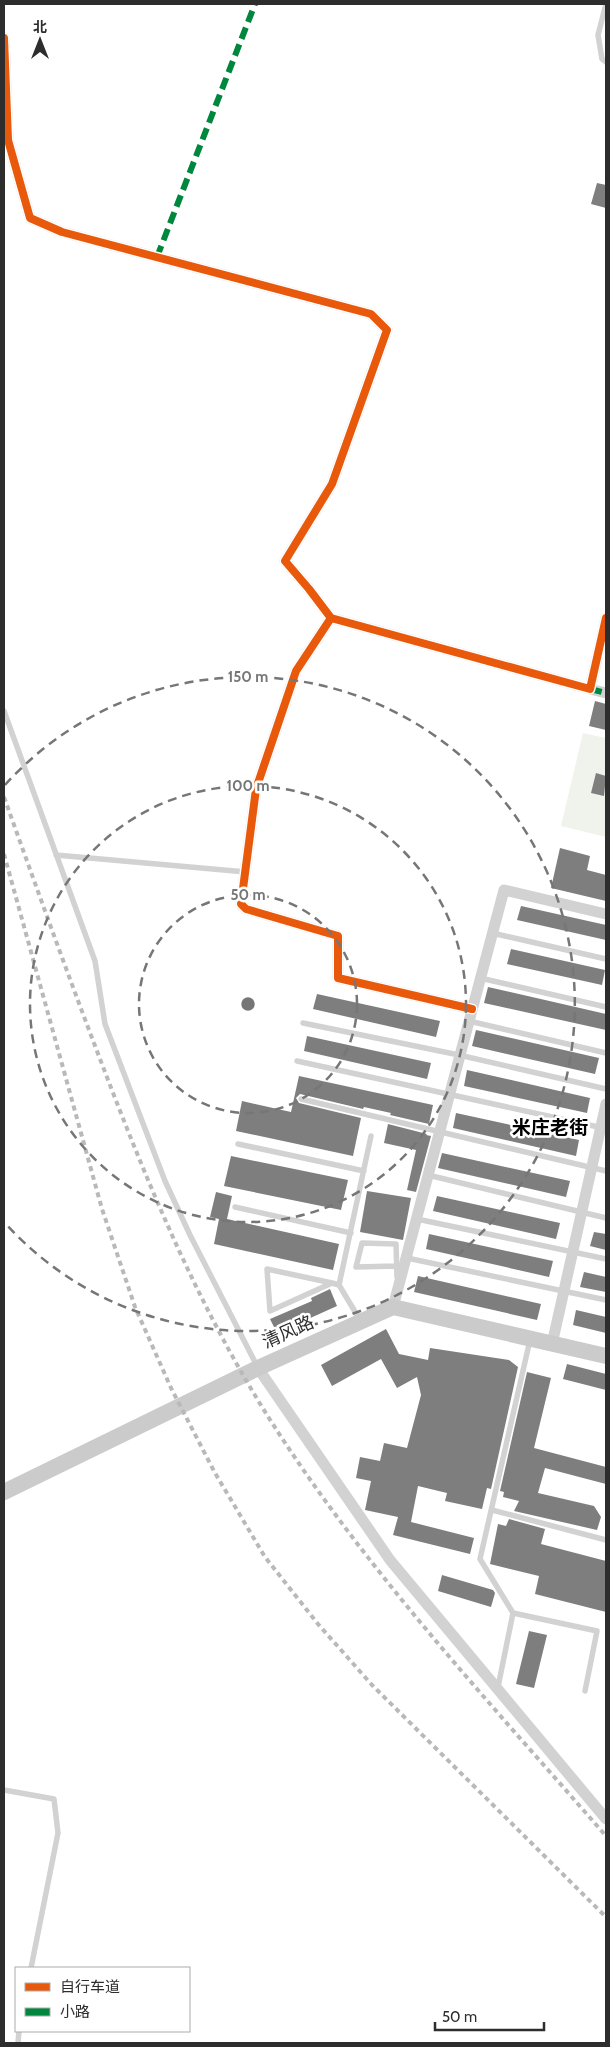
<svg xmlns="http://www.w3.org/2000/svg" width="610" height="2047" viewBox="0 0 610 2047" font-family="Cabin,'Noto Sans SC',sans-serif">
<style>
.green{fill:#f0f3eb}
.building{fill:#7e7e7e}
.lines{fill:none;stroke-linecap:round;stroke-linejoin:round}
.lane{stroke:#d2d2d2;stroke-width:5.5}
.street{stroke:#d2d2d2;stroke-width:11}
.secondary{stroke:#cbcbcb;stroke-width:16}
.rail{stroke:#b9b9b9;stroke-width:4;stroke-dasharray:5 4;stroke-linecap:butt}
.quiet{stroke:#00873e;stroke-width:6;stroke-dasharray:12 6;stroke-linecap:butt}
.cycleway-casing{stroke:#fff;stroke-width:11}
.cycleway{stroke:#e8590c;stroke-width:8}
.ring{fill:none;stroke:#767676;stroke-width:2.5;stroke-dasharray:9 6}
.labels{text-anchor:middle;stroke-width:5;stroke-linejoin:round;paint-order:stroke}
.street-label{font-size:18px;fill:#2d2d2d;stroke:#fff}
.neighbourhood-label{font-size:19px;font-weight:bold;fill:#000;stroke:#fff}
.centre{fill:#767676;stroke:#fff;stroke-width:2.5}
.ring-label{font-size:15px;text-anchor:middle;font-weight:bold;fill:#767676;stroke:#fff;stroke-width:5;stroke-linejoin:round;paint-order:stroke}
</style>
<rect width="100%" height="100%" fill="#fff"/>
<!-- green -->
<path class="green" d="M583,733L606,738V837L561,826Z"/>
<!-- building -->
<path class="building" d="M597,183L606,185V208L591,204Z
M595,701L606,704V730L589,726Z
M596,773L606,776L604,796L591,793Z
M560,848L590,856L587,870L606,875V901L551,888Z
M521,906L606,925V940L517,920Z
M511,949L605,970L602,985L507,964Z
M488,987L606,1014V1030L484,1003Z
M317,994L440,1021L436,1037L313,1009Z
M476,1030L599,1058L595,1074L472,1046Z
M307,1036L431,1063L427,1079L304,1051Z
M467,1070L590,1098L587,1113L464,1086Z
M299,1076L433,1105L429,1124L390,1115L391,1113L364,1107L363,1109L300,1094L296,1098L299,1103L361,1118L353,1156L236,1131L242,1101L291,1112Z
M456,1113L579,1140L576,1156L453,1128Z
M388,1124L427,1134L426,1135L431,1136L416,1192L407,1190L416,1150L384,1143Z
M442,1153L570,1181L566,1197L438,1168Z
M231,1156L348,1180L341,1210L224,1186Z
M367,1191L411,1198L403,1240L360,1232Z
M216,1192L232,1196L227,1219L339,1244L333,1270L214,1244L219,1219L210,1217Z
M437,1196L560,1223L556,1239L433,1211Z
M594,1232L606,1234V1250L590,1246Z
M429,1234L553,1261L549,1277L426,1249Z
M584,1272L606,1277V1292L580,1287Z
M418,1276L541,1304L537,1320L414,1292Z
M330,1289L337,1306L277,1333L270,1319L312,1301L311,1298Z
M576,1310L606,1317V1333L573,1325Z
M386,1329L399,1354L428,1360L430,1348L509,1360L518,1367L491,1489L487,1488L482,1509L445,1501L447,1493L418,1486L411,1522L474,1538L470,1554L393,1535L398,1517L365,1510L371,1481L356,1478L360,1457L380,1461L384,1443L407,1448L421,1395L417,1377L397,1388L381,1359L332,1386L321,1365Z
M567,1364L606,1374V1390L563,1379Z
M527,1372L551,1378L534,1448L606,1467V1484L545,1468L538,1493L594,1506L601,1517L597,1530L514,1511L519,1501L503,1497L504,1492L500,1491Z
M509,1519L545,1529L541,1544L606,1561V1612L535,1594L539,1576L490,1564L498,1524L506,1526Z
M442,1575L493,1590L495,1593L491,1607L438,1591Z
M529,1631L547,1635L534,1688L516,1684Z"/>
<g class="lines">
<!-- lane -->
<path class="lane" d="M606,4L598,35L602,59L606,62
M4,711L95,961L105,1024L165,1181L190,1235L257,1366
M56,855L246,872
M492,933L606,959
M480,978L606,1007
M469,1021L606,1053
M303,1023L459,1055L606,1089
M297,1061L603,1128
M301,1099L606,1171
M238,1144L364,1171
M428,1175L606,1218
M235,1207L351,1233
M417,1219L606,1259
M407,1258L606,1300
M396,1266L356,1267L362,1243L396,1244L397,1277
M332,1283L270,1311L267,1269L332,1283L339,1285L360,1320
M339,1285L371,1136
M492,1510L606,1540
M513,1613L597,1631L585,1691
M498,1687L513,1613L480,1559L530,1340
M4,1790L54,1799L58,1833L31,1968
M18,2043L19,2031"/>
<!-- street -->
<path class="street" d="M4,38L8,140L30,218L62,232L371,314L387,330L332,484L285,561L309,589L331,618
M590,689L606,693
M472,1009L338,978V936L246,909L241,904L256,789L296,671L331,618L590,689L606,618
M393,1307L504,890L606,914
M552,1344L606,1104
M258,1368L390,1560L606,1819"/>
<!-- secondary -->
<path class="secondary" d="M4,1492L258,1368L393,1307L606,1356"/>
<!-- rail -->
<path class="rail" d="M4,797C37,889 70,981 105,1072C152,1195 204,1318 276,1429C371,1576 492,1705 606,1836
M4,854L102,1209L135,1307L171,1388L215,1473L265,1557L318,1624L372,1685L606,1917"/>
<!-- quiet -->
<path class="quiet" d="M157,257L255,4
M590,689L606,693"/>
<defs>
<path id="cycleway" d="M4,38L8,140L30,218L62,232L371,314L387,330L332,484L285,561L309,589L331,618
M472,1009L338,978V936L246,909L241,904L256,789L296,671L331,618L590,689L606,618"/>
</defs>
<!-- cycleway casing -->
<use href="#cycleway" class="cycleway-casing"/>
<!-- cycleway -->
<use href="#cycleway" class="cycleway"/>
</g>
<!-- distance rings -->
<g class="ring">
<circle cx="248" cy="1004" r="109"/>
<circle cx="248" cy="1004" r="218"/>
<path d="M5 785A327 327 0 1 1 5 1223"/>
</g>
<g class="labels">
<!-- street labels -->
<g class="street-label">
<text transform="translate(288 1332) rotate(-24)" y="6">清风路</text>
</g>
<!-- neighbourhood labels -->
<g class="neighbourhood-label">
<text x="550" y="1134">米庄老街</text>
</g>
</g>
<circle cx="248" cy="1004" r="8" class="centre"/>
<g class="ring-label">
<text x="248" y="682">150 m</text>
<text x="248" y="791">100 m</text>
<text x="248" y="900">50 m</text>
</g>
<!-- border -->
<rect width="610" height="2047" fill="none" stroke="#2d2d2d" stroke-width="10"/>
<!-- legend -->
<rect x="15" y="1967" width="175" height="65" fill="#ffffff" stroke="#ababab"/>
<rect x="25" y="1983" width="25" height="8" fill="#e8590c" stroke="#ababab"/>
<text x="60" y="1992" font-size="15" fill="#2d2d2d">自行车道</text>
<rect x="25" y="2008" width="25" height="8" fill="#00873e" stroke="#ababab"/>
<text x="60" y="2017" font-size="15" fill="#2d2d2d">小路</text>
<!-- north arrow -->
<g transform="translate(40 40)" stroke="#ffffff" stroke-width="4" paint-order="stroke">
<path d="M0-4L9 19L0 12L-9 19Z" fill="#2d2d2d"/>
<text y="-8" font-size="14" font-weight="bold" text-anchor="middle" fill="#2d2d2d">北</text>
</g>
<!-- scale -->
<path d="M435 2022v8h109v-8" fill="none" stroke="#2d2d2d" stroke-width="2.5"/>
<text x="442" y="2022" font-size="15" fill="#2d2d2d" stroke="#ffffff" stroke-width="4" paint-order="stroke">50 m</text>
</svg>
